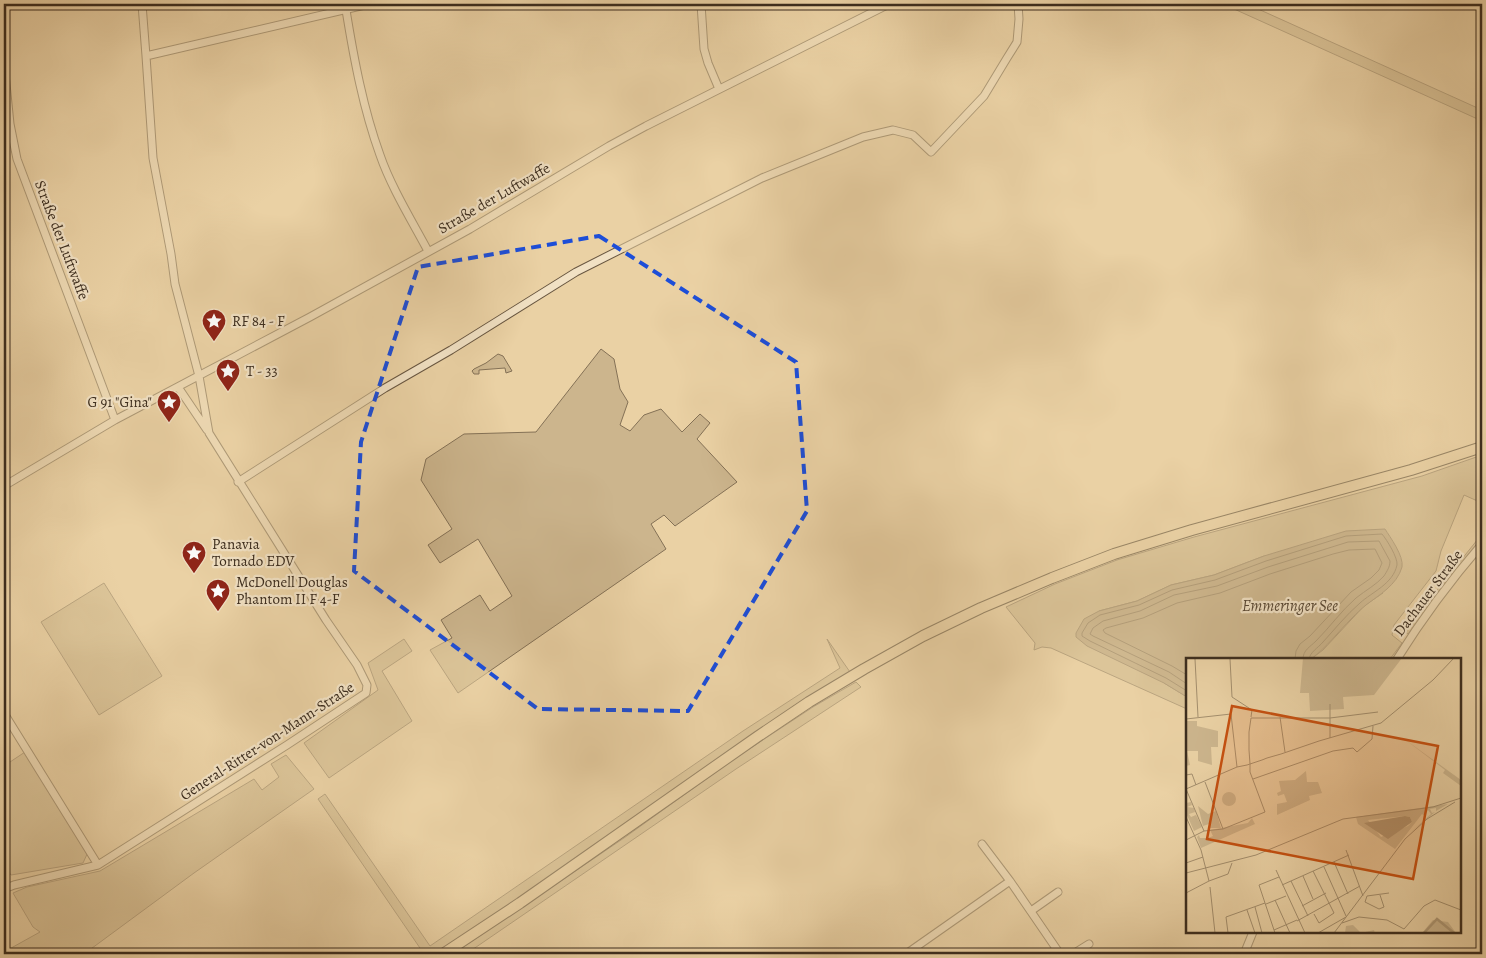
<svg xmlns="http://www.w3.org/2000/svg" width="1486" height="958" viewBox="0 0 1486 958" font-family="Alegreya,serif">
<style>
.green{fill:#ccb58d;stroke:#847156}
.water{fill:#af9976;stroke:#816e53}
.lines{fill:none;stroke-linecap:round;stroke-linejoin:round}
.shore{stroke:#76634a;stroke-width:1}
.minor-casing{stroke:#685640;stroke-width:9}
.highway-casing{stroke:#3c2d1e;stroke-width:12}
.minor{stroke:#f1e1c4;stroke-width:7}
.highway{stroke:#ead1a4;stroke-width:10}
.marked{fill:none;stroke:#1d4ed8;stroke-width:4;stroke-dasharray:10 6;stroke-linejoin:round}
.labels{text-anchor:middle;stroke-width:4.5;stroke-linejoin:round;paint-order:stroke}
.street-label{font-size:15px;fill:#3c2d1e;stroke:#f1e1c4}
.poi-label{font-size:15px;fill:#3c2d1e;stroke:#f1e1c4;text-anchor:start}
.water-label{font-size:16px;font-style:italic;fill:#594834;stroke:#f1e1c4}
.inset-river{fill:none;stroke:#af9976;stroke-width:2.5}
.inset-road{fill:none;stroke:#a48f6e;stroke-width:1}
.view{fill:#c65010;fill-opacity:0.15;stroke:#c65010;stroke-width:2.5}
.inset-edge{fill:none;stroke:#3c2d1e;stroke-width:2.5}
</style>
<rect width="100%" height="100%" fill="#ead1a4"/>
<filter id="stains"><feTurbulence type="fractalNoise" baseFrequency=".004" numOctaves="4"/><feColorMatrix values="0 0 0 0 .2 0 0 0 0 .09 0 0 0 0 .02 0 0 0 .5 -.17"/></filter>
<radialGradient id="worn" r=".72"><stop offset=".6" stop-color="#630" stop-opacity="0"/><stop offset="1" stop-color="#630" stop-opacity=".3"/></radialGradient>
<!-- green -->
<path class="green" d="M1223,4H1247L1482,110V121Z
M601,349L614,359L620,389L628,402L620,425L630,431L644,415L661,409L682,432L700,414L710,423L697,439L737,482L675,526L664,515L651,524L666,549L458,693L430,650L452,638L441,620L480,595L490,611L512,596L478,539L440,563L428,545L452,529L421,480L426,459L464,434L536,432Z
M498,354L503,356L512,371L506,373L505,368L479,370V374H474L472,371L474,369L486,363Z
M1482,455V479L1479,482L1482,490V503L1464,495L1441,551L1436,571L1394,625L1392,635L1402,643L1390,659H1311L1323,650L1364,606L1383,593L1264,556L1214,575L1171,585L1137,601L1099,611L1164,683L1187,697V709L1051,648L1042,647L1034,650L1035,643L1006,607L1055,584L1117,560L1194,537L1422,476Z
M1482,534V541L1462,564L1408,634L1404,631Z
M104,583L162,676L99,715L41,622Z
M404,639L412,651L382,671L412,721L329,778L304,743L378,690L368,663Z
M827,639L850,672L804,699L468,934L435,954H418L422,951L318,799L325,794L430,946L743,731L840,668Z
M856,682L861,687L736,769L466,954H453L624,838L734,759L813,707Z
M25,752L88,852L83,863L11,875L4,865V766Z
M286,755L314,789L194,873L84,954H4V952L40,932L33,927L13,893L27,887L100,871L254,779L262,790L279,777L271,764Z"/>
<!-- water -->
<path class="water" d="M1385,529C1390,537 1404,556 1402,567C1397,585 1379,595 1366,605C1361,609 1356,614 1352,618C1338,632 1327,647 1311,659H1187V697L1164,683L1087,646L1076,637V633L1084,619L1099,611L1137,601L1171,585L1214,575L1264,556L1346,531Z"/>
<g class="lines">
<!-- shore -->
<path class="shore" d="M1187,675L1172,666L1105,633L1103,630L1106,628L1143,618L1177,603L1220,593L1270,574L1333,554L1349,550L1375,549L1382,563L1379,570L1371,578L1351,592L1310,636L1300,644L1296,651L1295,659
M1187,684L1169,672L1093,636L1090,634L1093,628L1103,621L1140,611L1174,595L1217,586L1268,567L1348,542L1379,541L1390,561C1390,567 1387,571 1384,576C1376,585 1366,590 1356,598C1341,611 1330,627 1316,641C1310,647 1303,650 1303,659
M1187,691L1166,678L1090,641L1082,636V633L1088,623L1100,615L1139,605L1172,590L1215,580L1266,561L1346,536L1382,534C1387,540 1398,558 1397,565C1393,584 1372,592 1360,603C1346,615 1335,629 1323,642C1318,648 1310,652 1309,659"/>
<defs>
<path id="minor" d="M142,4L146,56
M701,4L704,49L708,63L719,89
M346,10C354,59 363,108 380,155C391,187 412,221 428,251
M4,64L10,124L17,159L115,420
M178,387L207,430
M238,482L385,388L451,350L576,272L762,178L863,137L893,130L913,135L931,152L984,96L1007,58L1017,42L1019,19L1018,4
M4,486L115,420L310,317L470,229L609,146L646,126L889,4
M1397,659C1422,619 1451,580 1482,544
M4,713L98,865
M982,844L1010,881L1060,954
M4,889L14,885L98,865L287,745L366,693L367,685L357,665L326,620L209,433L199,376L175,284L171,254L153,158L146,56L369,4
M1031,911L1058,892
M906,954L1010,881
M1073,954L1089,944
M1244,954L1253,932"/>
<path id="highway" d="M443,954L520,903L757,737L809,702L864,669L923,636L981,608L1052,578L1114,554L1192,530L1411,470L1482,447"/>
</defs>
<!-- minor casing -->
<use href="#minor" class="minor-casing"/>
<!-- highway casing -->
<use href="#highway" class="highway-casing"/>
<!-- minor -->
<use href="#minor" class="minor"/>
<!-- highway -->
<use href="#highway" class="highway"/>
</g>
<!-- marked area -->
<path d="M0 0H1486V958H0ZM599,236L796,362L807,511L688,711L538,709L354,571L361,442L418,267Z" fill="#ead1a4" fill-opacity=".55" fill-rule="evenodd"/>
<path class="marked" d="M599,236L796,362L807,511L688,711L538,709L354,571L361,442L418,267Z"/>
<!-- icons -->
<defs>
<symbol id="sight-pin" viewBox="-11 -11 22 30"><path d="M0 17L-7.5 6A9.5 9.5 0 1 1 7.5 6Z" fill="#8f2418" stroke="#f1e1c4"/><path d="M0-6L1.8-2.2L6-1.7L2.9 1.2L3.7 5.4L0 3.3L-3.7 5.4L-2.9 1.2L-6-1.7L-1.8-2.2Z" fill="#fff"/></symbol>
</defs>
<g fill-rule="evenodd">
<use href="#sight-pin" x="200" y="307" width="28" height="38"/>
<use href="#sight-pin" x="214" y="357" width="28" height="38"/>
<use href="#sight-pin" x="155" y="388" width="28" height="38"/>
<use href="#sight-pin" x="180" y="539" width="28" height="38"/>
<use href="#sight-pin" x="204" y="577" width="28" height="38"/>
</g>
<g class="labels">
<!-- street labels -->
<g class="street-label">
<text transform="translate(494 198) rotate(-30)" y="5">Straße der Luftwaffe</text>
<text transform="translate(62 240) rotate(69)" y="5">Straße der Luftwaffe</text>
<text transform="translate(1428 593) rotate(-53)" y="5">Dachauer Straße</text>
<text transform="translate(267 741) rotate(-33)" y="5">General-Ritter-von-Mann-Straße</text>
</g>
<!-- poi labels -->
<g class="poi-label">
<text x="232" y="326">RF 84 - F</text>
<text x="246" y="376">T - 33</text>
<text x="152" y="407" text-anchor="end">G 91 "Gina"</text>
<text x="212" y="549">Panavia<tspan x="212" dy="17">Tornado EDV</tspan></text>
<text x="236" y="587">McDonell Douglas<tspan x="236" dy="17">Phantom II F 4-F</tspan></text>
</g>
<!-- water labels -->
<g class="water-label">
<text x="1290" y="611">Emmeringer See</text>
</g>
</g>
<!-- overview -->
<g transform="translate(1186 658)">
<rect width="275" height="275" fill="#ead1a4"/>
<path d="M117,0H216L188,37L157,39L158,51L124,53L123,35H114ZM1,63H11V68L32,73V89H25L26,107L12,103V93H1L4,107L0,108ZM217,80L275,122V128L257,115L259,112ZM120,113L121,124H132L136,135L123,138L124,142L91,157V146L101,144L98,136L92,138L91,135L95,133L93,123L109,122ZM36 141a7 7 0 1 1 14 0a7 7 0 1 1-14 0ZM5,144L6,147L1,149L8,150L9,154L3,156L5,159L10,157L16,169L8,173L0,155V145ZM262,146L250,153V150L244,151L246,155L249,154L225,174L245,156L242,152L239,158L236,156L209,191L172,166L170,159ZM219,158L224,159L226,164L222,168L195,179L182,162ZM12,148L22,156L30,153L35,170H24L23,166L17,168ZM66,160L69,166L15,190L11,179L13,177L14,180H22L27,178L24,172L62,165ZM247,262L262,264L270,275H236ZM167,267L175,275L188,272L189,275H159L160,268Z" fill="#ccb58d" fill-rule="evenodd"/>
<path d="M219,158L224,159L226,164L202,181L178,165Z" fill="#af9976"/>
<path class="inset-river" d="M238,275L251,261L268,275"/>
<path class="inset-road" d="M9,1L12,59M44,1L46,39L66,52L65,59M144,46V80M192,54L144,60H65L63,74V92L64,106V114L79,154L37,171L18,173L0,131L51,109L61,107L76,102L81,100L95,96L133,83L195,65L247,22L268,0M94,59L99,94M0,61L45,56L51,109M0,117L6,116L10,127M67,121L147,93L167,90L171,94L186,81L187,68M19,124L37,171M0,159L15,192L23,223M0,182L18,173M160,192L177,238M148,204L162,236M0,205L17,199M138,209L160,258M90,212L119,275M127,213L148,255L133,265L128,256M0,215L70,197L157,161L247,149L275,140M117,218L127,241M23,223L42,216L46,205M105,223L122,258M96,227L163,197M24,229L29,275M0,235L23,223M181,238L179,244L193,251L198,249L194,237M181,238L203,235M89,242L104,275M80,246L100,238M116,248L140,235M69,249L76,275M61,252L69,275M111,263L174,228M156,265L173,259L201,262L218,271L238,248L249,242L275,252M88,272L111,262M42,275L40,259L79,245M89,275L73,227L93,219M132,275L160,259M148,275L219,181L241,161L269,144"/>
<path class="view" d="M46,48L252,88L227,221L21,181Z"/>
<rect width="275" height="275" class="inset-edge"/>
</g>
<!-- margin -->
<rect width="1486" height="958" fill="none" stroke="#ead1a4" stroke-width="20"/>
<rect x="5" y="5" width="1476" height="948" fill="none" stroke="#3c2d1e" stroke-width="2.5"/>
<rect x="10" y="10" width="1466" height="938" fill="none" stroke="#3c2d1e"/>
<rect width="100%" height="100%" filter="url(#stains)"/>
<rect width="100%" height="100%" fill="url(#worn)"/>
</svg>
